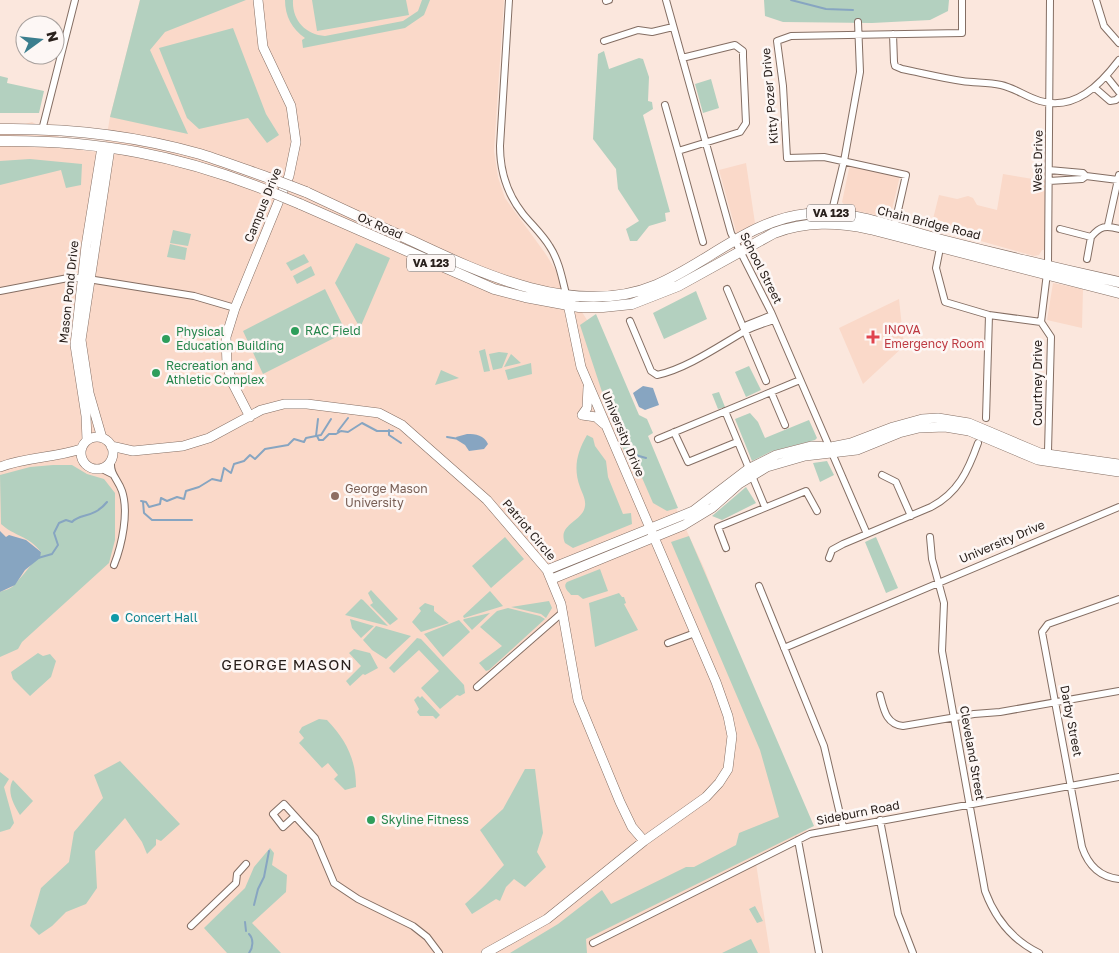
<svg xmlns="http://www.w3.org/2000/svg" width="1119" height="953" viewBox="0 0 1119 953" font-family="'Golos Text',sans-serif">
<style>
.built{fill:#fad9c9}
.green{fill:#b3d0bf}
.water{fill:#87a5c1}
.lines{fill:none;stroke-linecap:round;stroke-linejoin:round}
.stream{stroke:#87a5c1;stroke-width:2}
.street-casing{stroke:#846e63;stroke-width:8}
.secondary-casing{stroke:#846e63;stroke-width:10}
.primary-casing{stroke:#846e63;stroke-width:11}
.street{stroke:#fff;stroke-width:6}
.secondary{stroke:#fff;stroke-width:9}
.primary{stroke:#fff;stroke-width:10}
.primary-bridge-casing{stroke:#846e63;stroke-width:11;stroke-linecap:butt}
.primary-bridge{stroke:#fff;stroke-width:10}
.leisure-dot{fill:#2e9e5b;stroke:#fdf7f5;stroke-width:2}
.health-dot{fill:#e0444e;stroke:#fdf7f5;stroke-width:2}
.education-dot{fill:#8d6e63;stroke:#fdf7f5;stroke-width:2}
.culture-dot{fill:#0f9aa8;stroke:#fdf7f5;stroke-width:2}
.labels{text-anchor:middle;stroke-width:5;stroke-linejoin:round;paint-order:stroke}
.shield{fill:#fdf7f5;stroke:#69605d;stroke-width:1}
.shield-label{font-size:11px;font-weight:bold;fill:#29201c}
.street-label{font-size:12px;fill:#29201c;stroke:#fdf7f5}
.health-label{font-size:12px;fill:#be3a42;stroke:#fdf7f5;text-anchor:start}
.leisure-label{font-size:12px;fill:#27864d;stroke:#fdf7f5;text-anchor:start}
.education-label{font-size:12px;fill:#785e54;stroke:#fdf7f5;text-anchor:start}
.culture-label{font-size:12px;fill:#0d838f;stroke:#fdf7f5;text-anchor:start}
.quarter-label{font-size:15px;letter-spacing:1px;fill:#29201c;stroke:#fdf7f5}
</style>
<rect width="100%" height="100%" fill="#fbe7dd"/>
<!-- built -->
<path class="built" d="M140,0H504L494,151L498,177L505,198L545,253L592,328L704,568L807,832L755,857L770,953H0V131L32,122L85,151L104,152L110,117Z
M746,163L755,223L737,235L719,170Z
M850,164L900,176L890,218L848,209L842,202Z
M1003,174L1045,181V250H1042L1039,255L1034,256L931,227L939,195L957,199L968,196L973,198L977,205L997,210Z
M1053,283L1083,289L1082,328L1047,320Z
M899,299L904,346L863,384L839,328Z"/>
<!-- green -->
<path class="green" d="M140,0H246L165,32L150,50L188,134L110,117Z
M285,0H293C292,20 305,34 325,36L403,21L418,11L422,0H430L424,15L405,28L303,48L302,40L305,38C292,29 285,16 285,0Z
M312,0H406L409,15L317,31Z
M764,0H949L948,11L930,20L872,23L783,22L765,16Z
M233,28L266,114L279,135L267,143L248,118L199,129L187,118L159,48Z
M604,51L609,69L639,58L643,59L649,77L648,101L652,102L653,109L643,115L670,212L665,213L666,221L649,226L637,241H630L626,229L639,221L618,189L616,169L593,139L598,54Z
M0,76L8,78L7,83L44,91L39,113H0Z
M711,79L719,108L703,113L695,84Z
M30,159L82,164L81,185L66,188L61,170L0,185V161Z
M173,230L191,234L188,246L170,243Z
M356,243L390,258L360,328L335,283Z
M170,244L187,248L185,260L167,257Z
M304,254L309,262L291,271L286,263Z
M311,266L315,275L297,284L293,276Z
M325,289L346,332L263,374L243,331Z
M696,291L707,319L664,339L653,313Z
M596,314L639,415L647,419L653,433L648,436L678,508L667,511L653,503L636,464L633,465L627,459L606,404L580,325Z
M485,349L490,371L484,372L479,351Z
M499,352L508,353L502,368L493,370L489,354Z
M511,354L521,363L504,367Z
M531,363L532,374L508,380L505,370Z
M749,366L761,390L746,397L735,372Z
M441,370L459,378L435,385Z
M719,392L725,407L718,409L712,394Z
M750,413L758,422L765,438L809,420L817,438L815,440L772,451L752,461L735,419Z
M587,435L593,438L595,446L606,461L608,477L623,514L631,513L632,524L573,548L565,543C557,524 583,522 585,506C586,499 582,493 580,487C573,468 577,452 587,435Z
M827,461L834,475L820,482L813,463Z
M53,465H72L87,474L104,479L115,493V540L109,563L22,642L18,649L0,657V592C4,590 8,590 12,587C16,584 38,557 41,552C29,536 14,536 1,524L0,475L30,467Z
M746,487L756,503L722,520L712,516Z
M689,536L814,826L586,939L587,953H510L558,924L602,890L611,904L686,867H694L736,845L739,833L779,817L760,750L671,542Z
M505,537L524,559L491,588L472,566Z
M876,537L898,588L886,593L865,542Z
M600,569L608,591L583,599L578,595H571C569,592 562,587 567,582Z
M371,590L398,619L390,625L370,605L373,603L368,593Z
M490,591L503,606L464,618L463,616Z
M619,593L622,597H624L626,603L624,604L638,630L595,647L589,603Z
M361,599L363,600L388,626L345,615Z
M549,601L552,608L546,618L541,614L511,607Z
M425,603L434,606V611L449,623L421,632L412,622L421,611L419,608Z
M508,608L540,616L545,619L489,670L486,671L479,663L502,646L480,627L497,611Z
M490,613L472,630L463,620L464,619Z
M350,619L374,626L361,638L352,628Z
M459,620L470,632L443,657L424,634Z
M376,626L411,636L386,659L372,650L363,640Z
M417,638L421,639L464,685L465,693L460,696L457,695L440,709L421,688L439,671L419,650L394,673L389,668Z
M354,649L370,653L378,668L365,675L363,674L350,686L346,681L361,666L349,653Z
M38,653L43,656L50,654L56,661L51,677L30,696L13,679L11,672Z
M418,696L420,698L422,696L440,715L436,719L433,716H420L417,712L419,709L414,700Z
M319,719L327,720C346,740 356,759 356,787L345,790L334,779L338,775L328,763L322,768L299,743L304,738L299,732L302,727Z
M120,761L180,824L161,841L156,839V845L147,854L142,842L125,818L95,851L97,888L86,904L66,912L52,926L39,935L30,926L41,888L69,862L74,832L103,798L94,775Z
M525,769H535L543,833L537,852L546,867L525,887L514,879L506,887L500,901L496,899L472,914L465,904C479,892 491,879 504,865L480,830L503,809Z
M0,772L9,779L4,787L14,823L10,829L0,832Z
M13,780L33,801L20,815C14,805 6,791 13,780Z
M270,848L274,853L272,865L287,875L286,892L252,923L281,953H227L204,928L245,888L254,867Z
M755,906L763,921L757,923L749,909Z
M751,939L758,953H722Z"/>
<!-- water -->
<path class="water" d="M643,386L653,388L659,405L645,410L639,407L633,393Z
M467,434C476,434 484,435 488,444L484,449L469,451L465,445L457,440L456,437Z
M0,531L6,537L9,535L26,540L41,552L40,558L25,570L15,585L0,592Z"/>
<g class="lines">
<!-- stream -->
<path class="stream" d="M791,0L826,9L853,10
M389,430V435L401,443
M338,431L348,418
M316,436L318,419
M317,436L319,440H323L329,434H336L341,431L348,432L362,423L377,431H393
M447,437L459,439
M625,452L646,458
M141,501L146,502L149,507L160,504L161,498L167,501L177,497L184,499L186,491L199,487L212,479L221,481L224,468L231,473L234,464L244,461L250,455L255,459L265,449L288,445L294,439L304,442L306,438L321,435L331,419
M143,502L144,513L152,520H192
M38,558L52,554L58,545L54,533L59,523L66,520L72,522C80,513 93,519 107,502
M254,905L258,889L264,877L269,851
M245,922L246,931
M249,953C253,948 254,939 249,934"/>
<defs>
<path id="street" d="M509,0L500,146C500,171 507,194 523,214C532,225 543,235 550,247C559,261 562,278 566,294
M666,0L731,233L771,312L867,534
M1096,0L1104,26L1119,43
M606,1L609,0
M893,34L894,62L895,66L902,69C922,73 942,78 962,81C975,83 988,82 1001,85C1015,88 1026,97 1040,101C1075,111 1100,85 1119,60
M604,41L638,30L652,32L673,27
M682,58L735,45L743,51V57L746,123L740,132L678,151L703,242
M1107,77L1119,92
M1095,88L1110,101L1116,100L1119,97
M665,105L678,151
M42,130L75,0
M1049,170L1083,173L1086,176L1082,179L1049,181
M1086,176L1118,180
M831,215L844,161L860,72L858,22
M1108,225L1119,175
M894,228L906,175L824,157L787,158L783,86L777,41L791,36L962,33V0
M1060,229L1091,237C1100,226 1106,225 1119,229
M940,248L936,268L945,302L989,315L1041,322L1051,337L1048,451
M1087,259L1091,237
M727,289L766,381
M0,291L68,278H82L194,296L235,308
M630,321L651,371L657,375C686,369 719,346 745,331C754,326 765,323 774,320
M1041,322L1048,265L1050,0
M745,331L747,325L772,315
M771,392L785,425
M725,411L765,507
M986,418L989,315
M674,432L688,462L737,442
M658,439L800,380
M111,462C110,475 118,479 122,491C129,512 122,545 114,565
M102,469L112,474
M882,475L896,482L911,516
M930,537L932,559L944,603L942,651L985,891C995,918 1012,940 1039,953
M726,548L718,527L806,491L817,511
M829,558L832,550L843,544L931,507C958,493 968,471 978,443
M759,586L824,746L843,827
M1119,599L1048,624L1042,632L1082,847C1088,865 1100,877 1119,879
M668,643L695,633
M784,648L1119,507
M477,687L563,612
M880,695C884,710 886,724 903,726L974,714L1000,712L1119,691
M295,816L283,827L273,814L284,804L315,838L334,883L358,899L413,926L427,937L439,953
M880,820L898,914L913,953
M798,840L819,953
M191,926L236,883L237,874L246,864
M593,943L810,834L1119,777"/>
<path id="secondary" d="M582,415L587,408L588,387
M582,415L596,417L604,424
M250,417L233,384L227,365L226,337L235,308L289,176L296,142L291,106L263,47L258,0
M81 453a16 16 0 1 1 32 0a16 16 0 1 1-32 0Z
M102,438L89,393L81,340L110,148
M87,440L86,416L75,345L86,246L102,147
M111,446L133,451L183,446L209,438L261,410L284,404H307L379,413L402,425L487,500L547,570L561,604L578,700L620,802L632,827L644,841
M0,467C26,457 54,458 81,449
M547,570L693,511L748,469L776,455L811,446L831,447L851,443L893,427L922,419L938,418L969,423L1040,453L1119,464
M552,579L684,525L712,508L739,484L767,467L805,456L857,450L899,433L919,428L945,427L969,431L1038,460L1119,472
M486,953L547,919L644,841L706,797L719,783L728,769L732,736L728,716L716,682L581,367L567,299"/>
<path id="primary" d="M0,129C66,128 137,136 200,154C225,162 249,171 272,179
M0,141C99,140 179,155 271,192
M306,192C340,208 374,224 408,239C480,273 575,319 656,285C706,264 751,219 807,214C853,209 898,229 942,240C1001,255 1060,269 1119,282
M300,204L494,289L525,297L579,307H603L632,304L678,286L774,233C806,221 837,222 870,229L1119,293"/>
</defs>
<!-- street casing -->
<use href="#street" class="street-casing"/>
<!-- secondary casing -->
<use href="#secondary" class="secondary-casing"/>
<!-- primary casing -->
<use href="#primary" class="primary-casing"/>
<!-- street -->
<use href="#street" class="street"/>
<!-- secondary -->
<use href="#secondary" class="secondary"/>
<!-- primary -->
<use href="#primary" class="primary"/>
<defs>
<path id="primary-bridge" d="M272,179L306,192
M271,192L300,204"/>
</defs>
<!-- primary-bridge casing -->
<use href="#primary-bridge" class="primary-bridge-casing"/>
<!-- primary-bridge -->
<use href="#primary-bridge" class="primary-bridge"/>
</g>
<!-- markers -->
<g class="leisure-dot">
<circle cx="295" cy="331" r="5"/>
<circle cx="166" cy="339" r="5"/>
<circle cx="156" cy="373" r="5"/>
<circle cx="371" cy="820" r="5"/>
</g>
<path class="health-dot" d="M870.5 329.5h5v5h5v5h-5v5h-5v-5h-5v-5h5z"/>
<circle class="education-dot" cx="335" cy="496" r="5"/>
<circle class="culture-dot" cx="115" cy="618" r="5"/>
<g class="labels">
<!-- shield labels -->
<g class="shield">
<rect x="807" y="204.5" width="48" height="17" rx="4"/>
<rect x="407" y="254.5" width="48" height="17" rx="4"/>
</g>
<g class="shield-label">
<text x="831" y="217">VA 123</text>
<text x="431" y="267">VA 123</text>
</g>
<!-- street labels -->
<g class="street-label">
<text transform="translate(770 96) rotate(-95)" y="4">Kitty Pozer Drive</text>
<text transform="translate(1038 161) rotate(-89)" y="4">West Drive</text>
<text transform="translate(263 205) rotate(-68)" y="4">Campus Drive</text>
<text transform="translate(929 223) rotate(14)" y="4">Chain Bridge Road</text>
<text transform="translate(380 226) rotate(24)" y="4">Ox Road</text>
<text transform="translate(761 268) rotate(63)" y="4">School Street</text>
<text transform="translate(69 292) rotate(-84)" y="4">Mason Pond Drive</text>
<text transform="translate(1038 383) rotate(-90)" y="4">Courtney Drive</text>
<text transform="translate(623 434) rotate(67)" y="4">University Drive</text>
<text transform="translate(529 530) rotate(50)" y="4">Patriot Circle</text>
<text transform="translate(1002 542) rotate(-23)" y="4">University Drive</text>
<text transform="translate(1071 721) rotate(79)" y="4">Darby Street</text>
<text transform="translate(972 753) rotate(80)" y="4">Cleveland Street</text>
<text transform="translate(858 813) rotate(-11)" y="4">Sideburn Road</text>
</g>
<!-- health labels -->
<g class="health-label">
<text x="884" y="334">INOVA<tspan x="884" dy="14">Emergency Room</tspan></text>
</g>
<!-- leisure labels -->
<g class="leisure-label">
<text x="305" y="335">RAC Field</text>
<text x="176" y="336">Physical<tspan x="176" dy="14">Education Building</tspan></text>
<text x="166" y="370">Recreation and<tspan x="166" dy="14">Athletic Complex</tspan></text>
<text x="381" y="824">Skyline Fitness</text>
</g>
<!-- education labels -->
<g class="education-label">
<text x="345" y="493">George Mason<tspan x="345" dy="14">University</tspan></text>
</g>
<!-- culture labels -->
<g class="culture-label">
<text x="125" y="622">Concert Hall</text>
</g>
<!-- quarter labels -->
<g class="quarter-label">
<text x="287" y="670">GEORGE MASON</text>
</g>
</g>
<!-- north arrow -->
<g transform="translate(40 40) rotate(75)"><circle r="24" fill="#fdf7f5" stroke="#a8a19e"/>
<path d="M0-4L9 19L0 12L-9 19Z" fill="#3b7e8e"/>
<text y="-8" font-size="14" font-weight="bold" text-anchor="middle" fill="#29201c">N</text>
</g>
</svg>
